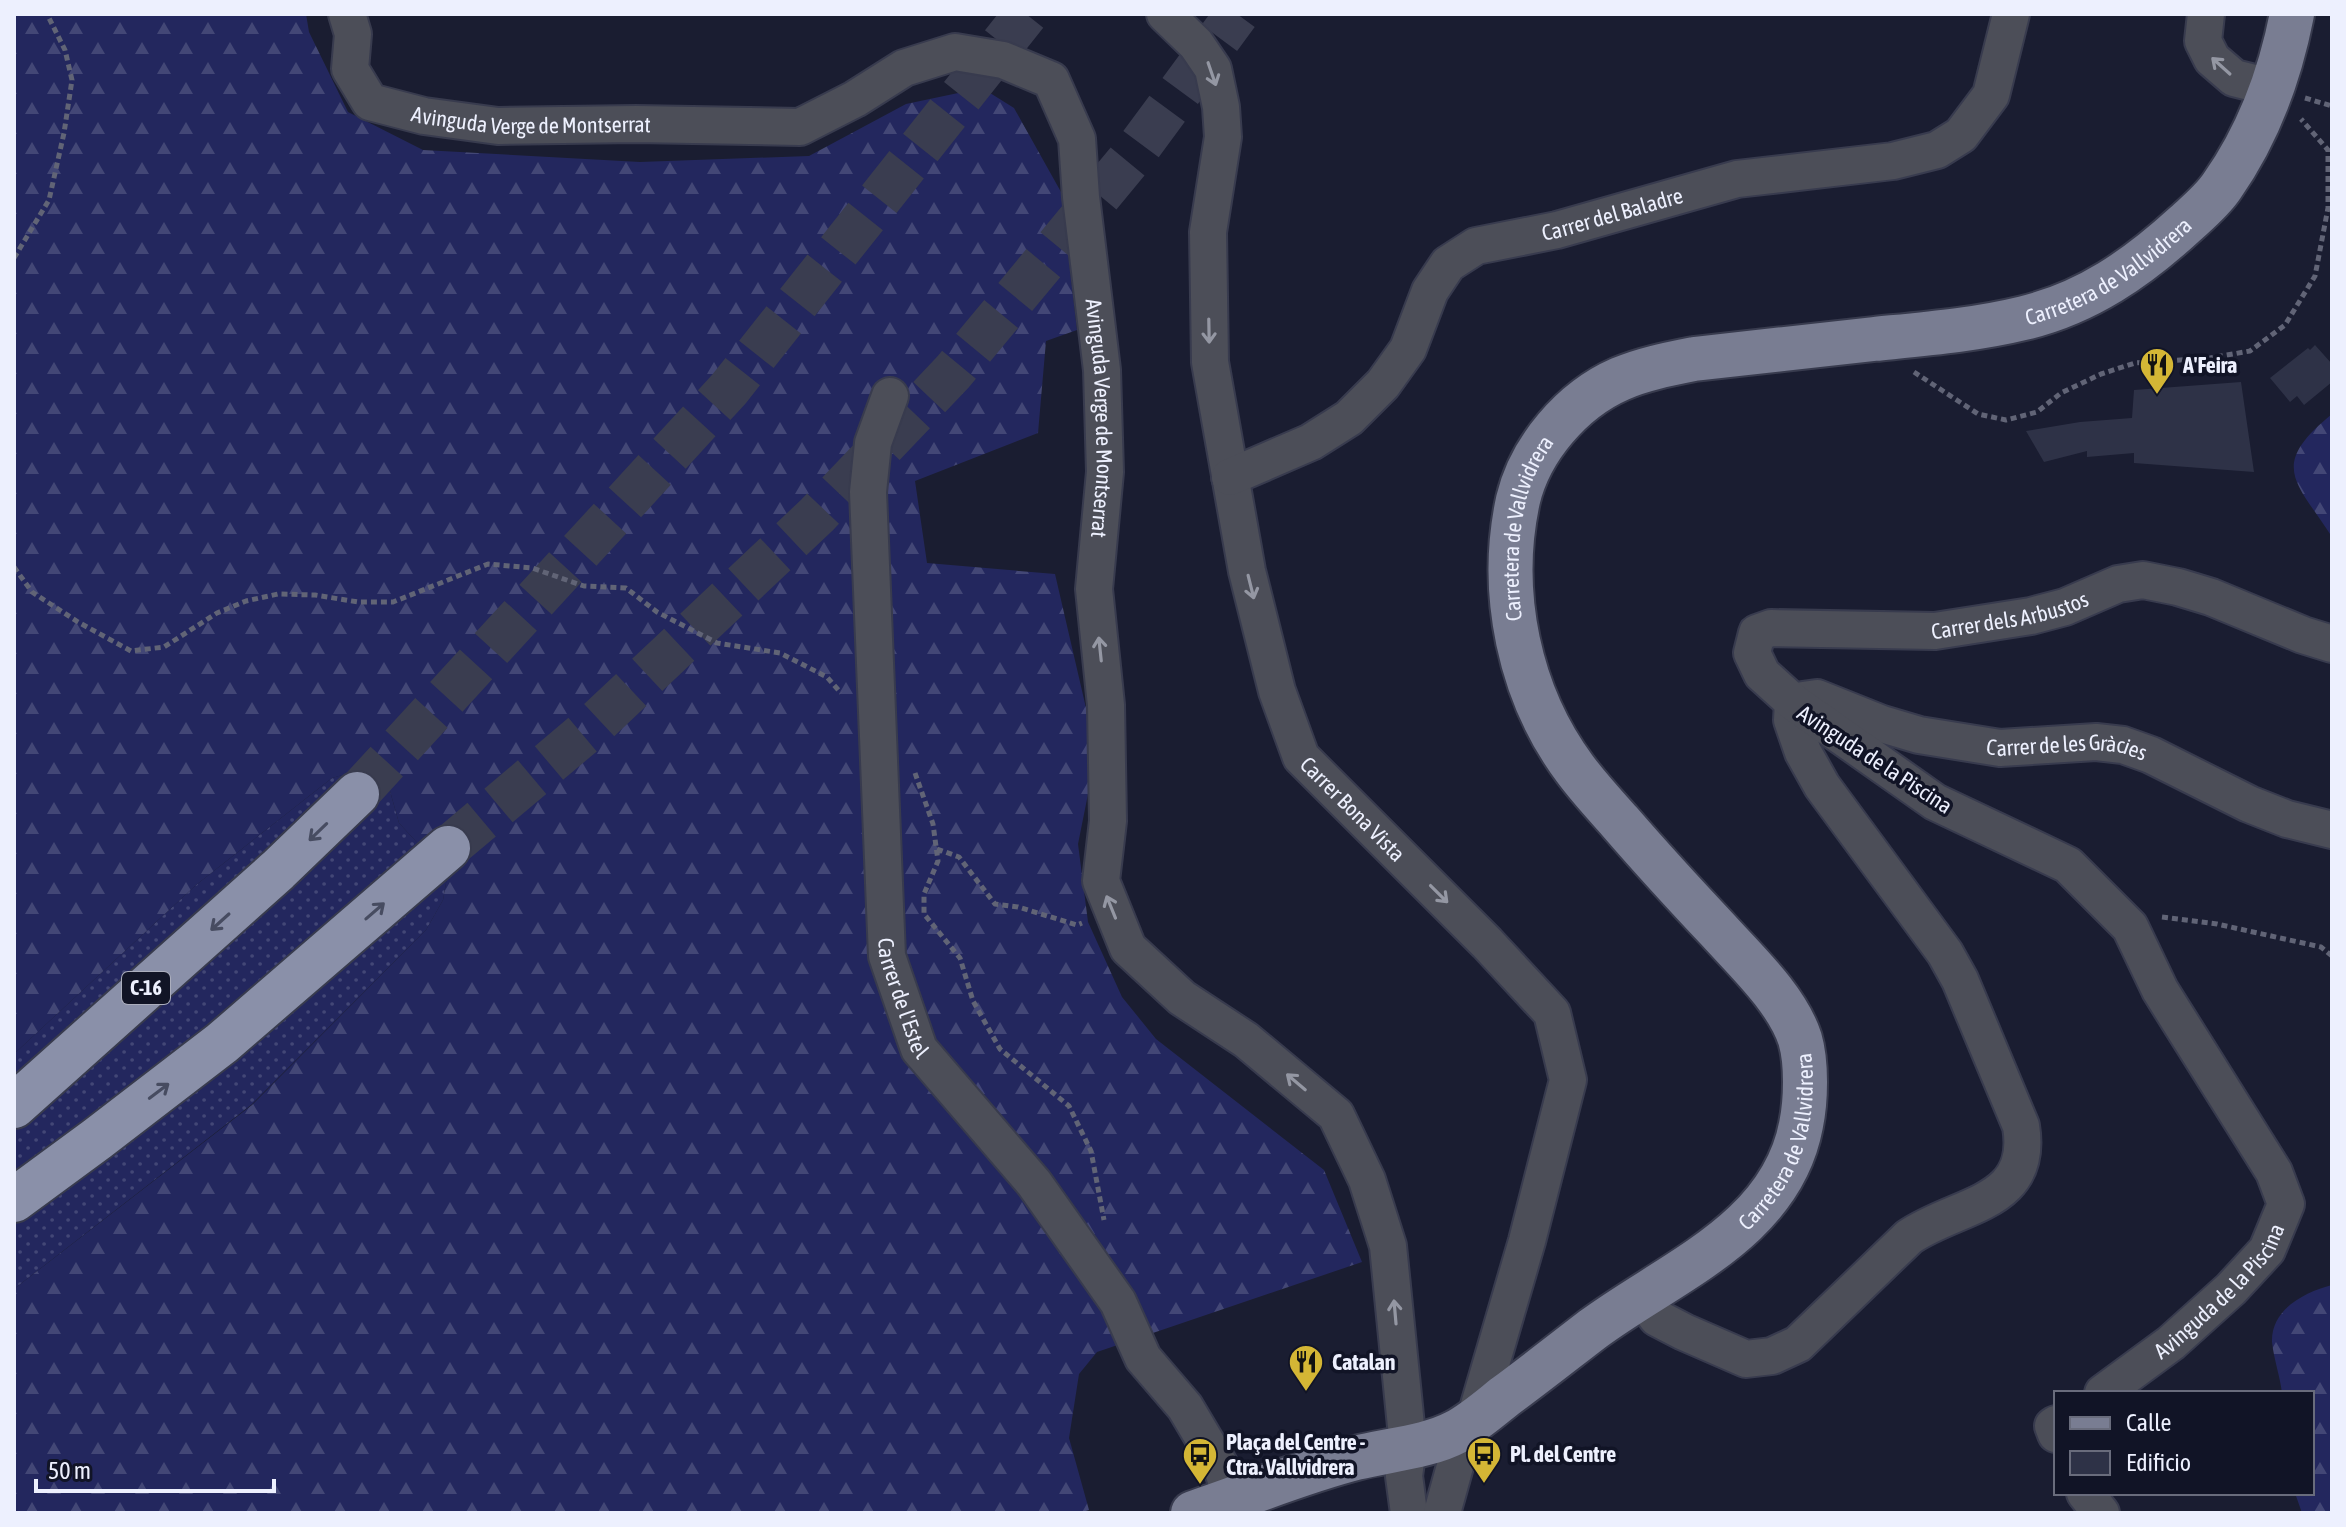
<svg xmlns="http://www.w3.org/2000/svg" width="2346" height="1527" viewBox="0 0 2346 1527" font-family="'Asap Condensed',sans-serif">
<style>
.grass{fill:url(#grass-dots)}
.forest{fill:url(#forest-firs)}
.building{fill:#2e3247}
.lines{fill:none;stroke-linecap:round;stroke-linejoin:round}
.highway-tunnel{stroke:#3a3d50;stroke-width:44;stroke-dasharray:44 22;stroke-linecap:butt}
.minor-casing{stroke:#383b4e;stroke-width:40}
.major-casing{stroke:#383b4e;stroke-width:48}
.highway-casing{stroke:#383b4e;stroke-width:48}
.path{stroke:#616476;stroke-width:5;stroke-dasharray:6 4;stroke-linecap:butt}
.minor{stroke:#4c4e58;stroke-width:36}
.major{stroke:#797d92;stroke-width:44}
.highway{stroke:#8a90a9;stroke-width:44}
.oneway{stroke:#9497a3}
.oneway2{stroke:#474c61}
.labels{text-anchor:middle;stroke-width:7;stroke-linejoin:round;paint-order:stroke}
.shield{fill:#111426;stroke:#abaebd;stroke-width:2}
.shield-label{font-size:20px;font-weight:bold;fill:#edf0fe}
.street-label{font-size:22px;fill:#edf0fe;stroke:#111426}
.poi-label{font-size:22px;font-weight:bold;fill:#edf0fe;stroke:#111426;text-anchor:start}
</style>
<defs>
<pattern id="grass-dots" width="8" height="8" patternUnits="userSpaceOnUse" patternTransform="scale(2)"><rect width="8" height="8" fill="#23275e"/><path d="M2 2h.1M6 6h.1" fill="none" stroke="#434776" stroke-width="1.8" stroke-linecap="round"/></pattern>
<pattern id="forest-firs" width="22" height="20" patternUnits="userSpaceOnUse" patternTransform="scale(2)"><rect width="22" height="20" fill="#23275e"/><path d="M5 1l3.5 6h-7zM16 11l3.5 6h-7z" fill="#434776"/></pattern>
</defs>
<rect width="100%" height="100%" fill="#1a1d31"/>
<!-- grass -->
<path class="grass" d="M363,769L390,791L399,823L423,849L449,866L443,900L426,930L251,1105L14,1289V1054L196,885L332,778Z"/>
<!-- forest -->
<path class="forest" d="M14,14H306L309,32L348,112L423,150L640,162L809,156L906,104L982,88L1014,108L1061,192L1077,330L1046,341L1038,433L915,481L927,563L1055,574L1086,708L1092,774L1078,844L1088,922L1122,997L1156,1039L1324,1170L1362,1262L1097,1352L1079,1374L1069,1438L1089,1510L1079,1513H14V1289L252,1105L426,930L443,900L449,866L423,849L399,823L390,791L364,769L332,778L196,885L14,1054Z
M2332,414V537C2296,481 2268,466 2332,414Z
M2332,1285V1513H2302L2295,1493H2312V1393H2282C2280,1376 2274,1360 2272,1342C2271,1309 2305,1292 2332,1285Z"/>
<!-- building -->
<path class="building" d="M2315,345L2332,364V382L2304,405L2297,396L2290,402L2270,378L2308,348L2310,350Z
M2241,382L2254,472L2134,463V453L2087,457V451L2044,462L2026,431L2080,422L2132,418L2134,390Z"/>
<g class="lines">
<!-- highway-tunnel -->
<path class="highway-tunnel" d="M357,794L729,389L1026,14
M448,848L594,725L817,515L953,372L1133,155L1237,14"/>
<defs>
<g id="minor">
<path id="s1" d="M347,14L353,34L350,69L370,102L424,116L498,126L636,124L800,127L855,99L904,68L955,52L1003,60L1051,80L1077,139L1081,197L1102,370L1105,472L1094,589L1106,705L1108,821L1101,881L1128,948L1182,998L1246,1040L1336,1115L1367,1180L1388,1246L1408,1446L1404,1476L1409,1513"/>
<path id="s2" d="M1165,14L1196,44L1213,69L1221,107L1223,137L1208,232L1210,362L1247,571L1277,691L1301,757L1487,943L1552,1013L1568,1080L1527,1241L1475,1419"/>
<path d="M2206,14L2203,41L2212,59L2234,78L2274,88"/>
<path id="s3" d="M890,396L873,443L868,492L887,956L919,1049L1034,1183L1118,1302L1143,1358L1185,1407L1223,1471L1232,1500"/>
<path id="s4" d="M1230,477L1311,442L1349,418L1383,384L1408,349L1430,291L1448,264L1476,246L1557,230L1737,179L1893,161L1937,150L1961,135L1991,95L2011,14"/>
<path id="s5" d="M1803,700L1817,698L1882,724L1919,735L2000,748L2096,742L2123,745L2151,755L2249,804L2287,819L2332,830"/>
<path d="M1642,1298L1657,1318L1684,1332L1746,1359L1772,1356L1798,1344L1909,1237C1959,1203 2034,1205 2021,1126L1960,980L1945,953L1822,786L1803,752L1792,720L1793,702"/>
<path id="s6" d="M2103,1393L2171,1343L2231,1289L2267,1250L2286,1204L2274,1172L2160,990L2130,927L2068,865L1935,802L1793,702L1762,674L1752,653L1757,633L1771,628L1935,631L2031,616L2065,607L2118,584L2143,580L2178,587L2211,597L2303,635L2332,644"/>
<path d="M2056,1424L2053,1426L2056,1434"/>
<path d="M2085,1493L2101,1513"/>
<path d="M1442,1513L1457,1459L1454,1433"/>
</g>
<g id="major">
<path id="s7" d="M1193,1513C1247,1495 1301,1472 1356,1458C1387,1450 1428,1447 1456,1432C1473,1423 1489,1409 1504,1397C1534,1375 1563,1352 1593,1329C1670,1272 1781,1231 1801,1125C1806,1101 1807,1063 1800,1039C1787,999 1746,961 1718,930C1685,895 1652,859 1620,822C1605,805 1589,788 1575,769C1519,694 1498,592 1518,500C1530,449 1572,400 1620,379C1643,369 1669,364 1694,359C1754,352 1814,346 1874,339C1924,334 1975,330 2024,318C2087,303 2137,268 2184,225C2197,213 2212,201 2222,186C2258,135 2280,75 2292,14"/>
</g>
<path id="highway" d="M14,1106L278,870L357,794
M14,1200L97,1139L222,1043L448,848"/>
</defs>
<!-- minor casing -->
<use href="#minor" class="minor-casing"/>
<!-- major casing -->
<use href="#major" class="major-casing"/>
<!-- highway casing -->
<use href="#highway" class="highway-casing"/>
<!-- path -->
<path class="path" d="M2305,98L2332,106
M14,258L49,200L64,133L72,80L65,50L47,14
M1914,372L1978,414L2006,420L2037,412L2061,393L2101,374L2135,363L2210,358L2250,351L2285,325L2315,276L2328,208V150L2301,119
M14,567L32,592L78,622L131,651L164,647L217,613L246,601L278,594L315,595L358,602H393L488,564L532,568L584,586L626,588L657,612L717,643L780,653L827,677L841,693
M915,773L933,824L938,861L924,894V914L960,958L973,1001L1000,1049L1069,1106L1091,1151L1104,1220
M937,849L959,857L995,904L1018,907L1077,925L1082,923
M2162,917L2217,924L2321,947L2332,956"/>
<!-- minor -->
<use href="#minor" class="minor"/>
<!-- major -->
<use href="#major" class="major"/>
<!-- highway -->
<use href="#highway" class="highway"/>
</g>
<!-- one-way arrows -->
<defs><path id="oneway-shaft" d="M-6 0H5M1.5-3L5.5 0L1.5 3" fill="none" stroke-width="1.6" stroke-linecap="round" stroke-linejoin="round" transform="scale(2)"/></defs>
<g class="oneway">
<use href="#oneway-shaft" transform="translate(2221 66) rotate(-138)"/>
<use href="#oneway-shaft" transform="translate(1212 74) rotate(71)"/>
<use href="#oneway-shaft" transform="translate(1209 331) rotate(89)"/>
<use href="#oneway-shaft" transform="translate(1251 587) rotate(76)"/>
<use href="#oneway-shaft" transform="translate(1100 649) rotate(-96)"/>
<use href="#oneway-shaft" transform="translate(1439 894) rotate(45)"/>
<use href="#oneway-shaft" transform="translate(1111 907) rotate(-112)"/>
<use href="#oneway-shaft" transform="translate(1296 1082) rotate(-140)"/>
<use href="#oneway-shaft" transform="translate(1395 1312) rotate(-95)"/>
</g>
<g class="oneway2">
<use href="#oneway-shaft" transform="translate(318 832) rotate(136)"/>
<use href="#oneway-shaft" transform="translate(375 911) rotate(-41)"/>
<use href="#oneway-shaft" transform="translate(220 922) rotate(138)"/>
<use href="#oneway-shaft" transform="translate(159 1091) rotate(-37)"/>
</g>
<!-- icons -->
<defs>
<symbol id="restaurant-pin" viewBox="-11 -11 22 30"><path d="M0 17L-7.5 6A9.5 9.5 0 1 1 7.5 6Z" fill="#d4b635" stroke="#111426"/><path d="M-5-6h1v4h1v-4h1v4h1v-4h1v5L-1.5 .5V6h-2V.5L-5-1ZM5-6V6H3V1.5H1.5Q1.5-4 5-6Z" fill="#111"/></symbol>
<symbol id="bus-pin" viewBox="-11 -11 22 30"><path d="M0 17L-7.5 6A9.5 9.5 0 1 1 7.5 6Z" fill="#d4b635" stroke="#111426"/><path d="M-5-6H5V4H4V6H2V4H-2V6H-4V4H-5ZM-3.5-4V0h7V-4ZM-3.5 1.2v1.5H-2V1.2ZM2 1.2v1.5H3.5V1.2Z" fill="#111"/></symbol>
</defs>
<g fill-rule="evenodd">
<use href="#restaurant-pin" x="2137" y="345" width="40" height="54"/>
<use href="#restaurant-pin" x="1286" y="1342" width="40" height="54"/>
<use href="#bus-pin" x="1464" y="1434" width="40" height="54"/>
<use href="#bus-pin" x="1180" y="1435" width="40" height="54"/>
</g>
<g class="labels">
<!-- shield labels -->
<rect class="shield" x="122" y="972" width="48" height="32" rx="6"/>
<g class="shield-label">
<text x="146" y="995">C-16</text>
</g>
<!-- street labels -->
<g class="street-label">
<text dy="8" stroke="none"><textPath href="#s1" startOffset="258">Avinguda Verge de Montserrat</textPath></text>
<text dy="8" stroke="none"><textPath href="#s4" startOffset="492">Carrer del Baladre</textPath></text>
<text dy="8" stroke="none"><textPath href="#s7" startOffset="2140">Carretera de Vallvidrera</textPath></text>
<text dy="8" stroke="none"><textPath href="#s1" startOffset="1146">Avinguda Verge de Montserrat</textPath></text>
<text dy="8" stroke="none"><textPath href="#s7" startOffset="1444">Carretera de Vallvidrera</textPath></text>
<text dy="8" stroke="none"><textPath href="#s6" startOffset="1336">Carrer dels Arbustos</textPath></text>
<text dy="8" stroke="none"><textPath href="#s5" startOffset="272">Carrer de les Gràcies</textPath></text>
<text transform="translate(1875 759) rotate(33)" y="8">Avinguda de la Piscina</text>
<text dy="8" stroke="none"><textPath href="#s2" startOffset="848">Carrer Bona Vista</textPath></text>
<text dy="8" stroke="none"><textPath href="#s3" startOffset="608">Carrer de l'Estel</textPath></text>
<text dy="8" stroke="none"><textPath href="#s7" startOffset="724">Carretera de Vallvidrera</textPath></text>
<text dy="8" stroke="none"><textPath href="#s6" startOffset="156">Avinguda de la Piscina</textPath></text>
</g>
<!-- poi labels -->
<g class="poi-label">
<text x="2183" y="373">A'Feira</text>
<text x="1332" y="1370">Catalan</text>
<text x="1226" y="1450">Plaça del Centre -<tspan x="1226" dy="25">Ctra. Vallvidrera</tspan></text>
<text x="1510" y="1462">Pl. del Centre</text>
</g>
</g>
<!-- border -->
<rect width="2346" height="1527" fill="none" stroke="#edf0fe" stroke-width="32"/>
<!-- legend -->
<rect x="2054" y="1391" width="260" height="104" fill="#111426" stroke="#696c7c" stroke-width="2"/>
<rect x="2070" y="1417" width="40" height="12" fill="#797d92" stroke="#696c7c" stroke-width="2"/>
<text x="2126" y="1431" font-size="24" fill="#edf0fe">Calle</text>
<rect x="2070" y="1451" width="40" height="24" fill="#2e3247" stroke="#696c7c" stroke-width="2"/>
<text x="2126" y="1471" font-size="24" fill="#edf0fe">Edificio</text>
<!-- scale -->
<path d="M36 1479v12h238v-12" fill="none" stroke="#edf0fe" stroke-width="4"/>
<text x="48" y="1479" font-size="24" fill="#edf0fe" stroke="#111426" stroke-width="6" paint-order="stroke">50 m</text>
</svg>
